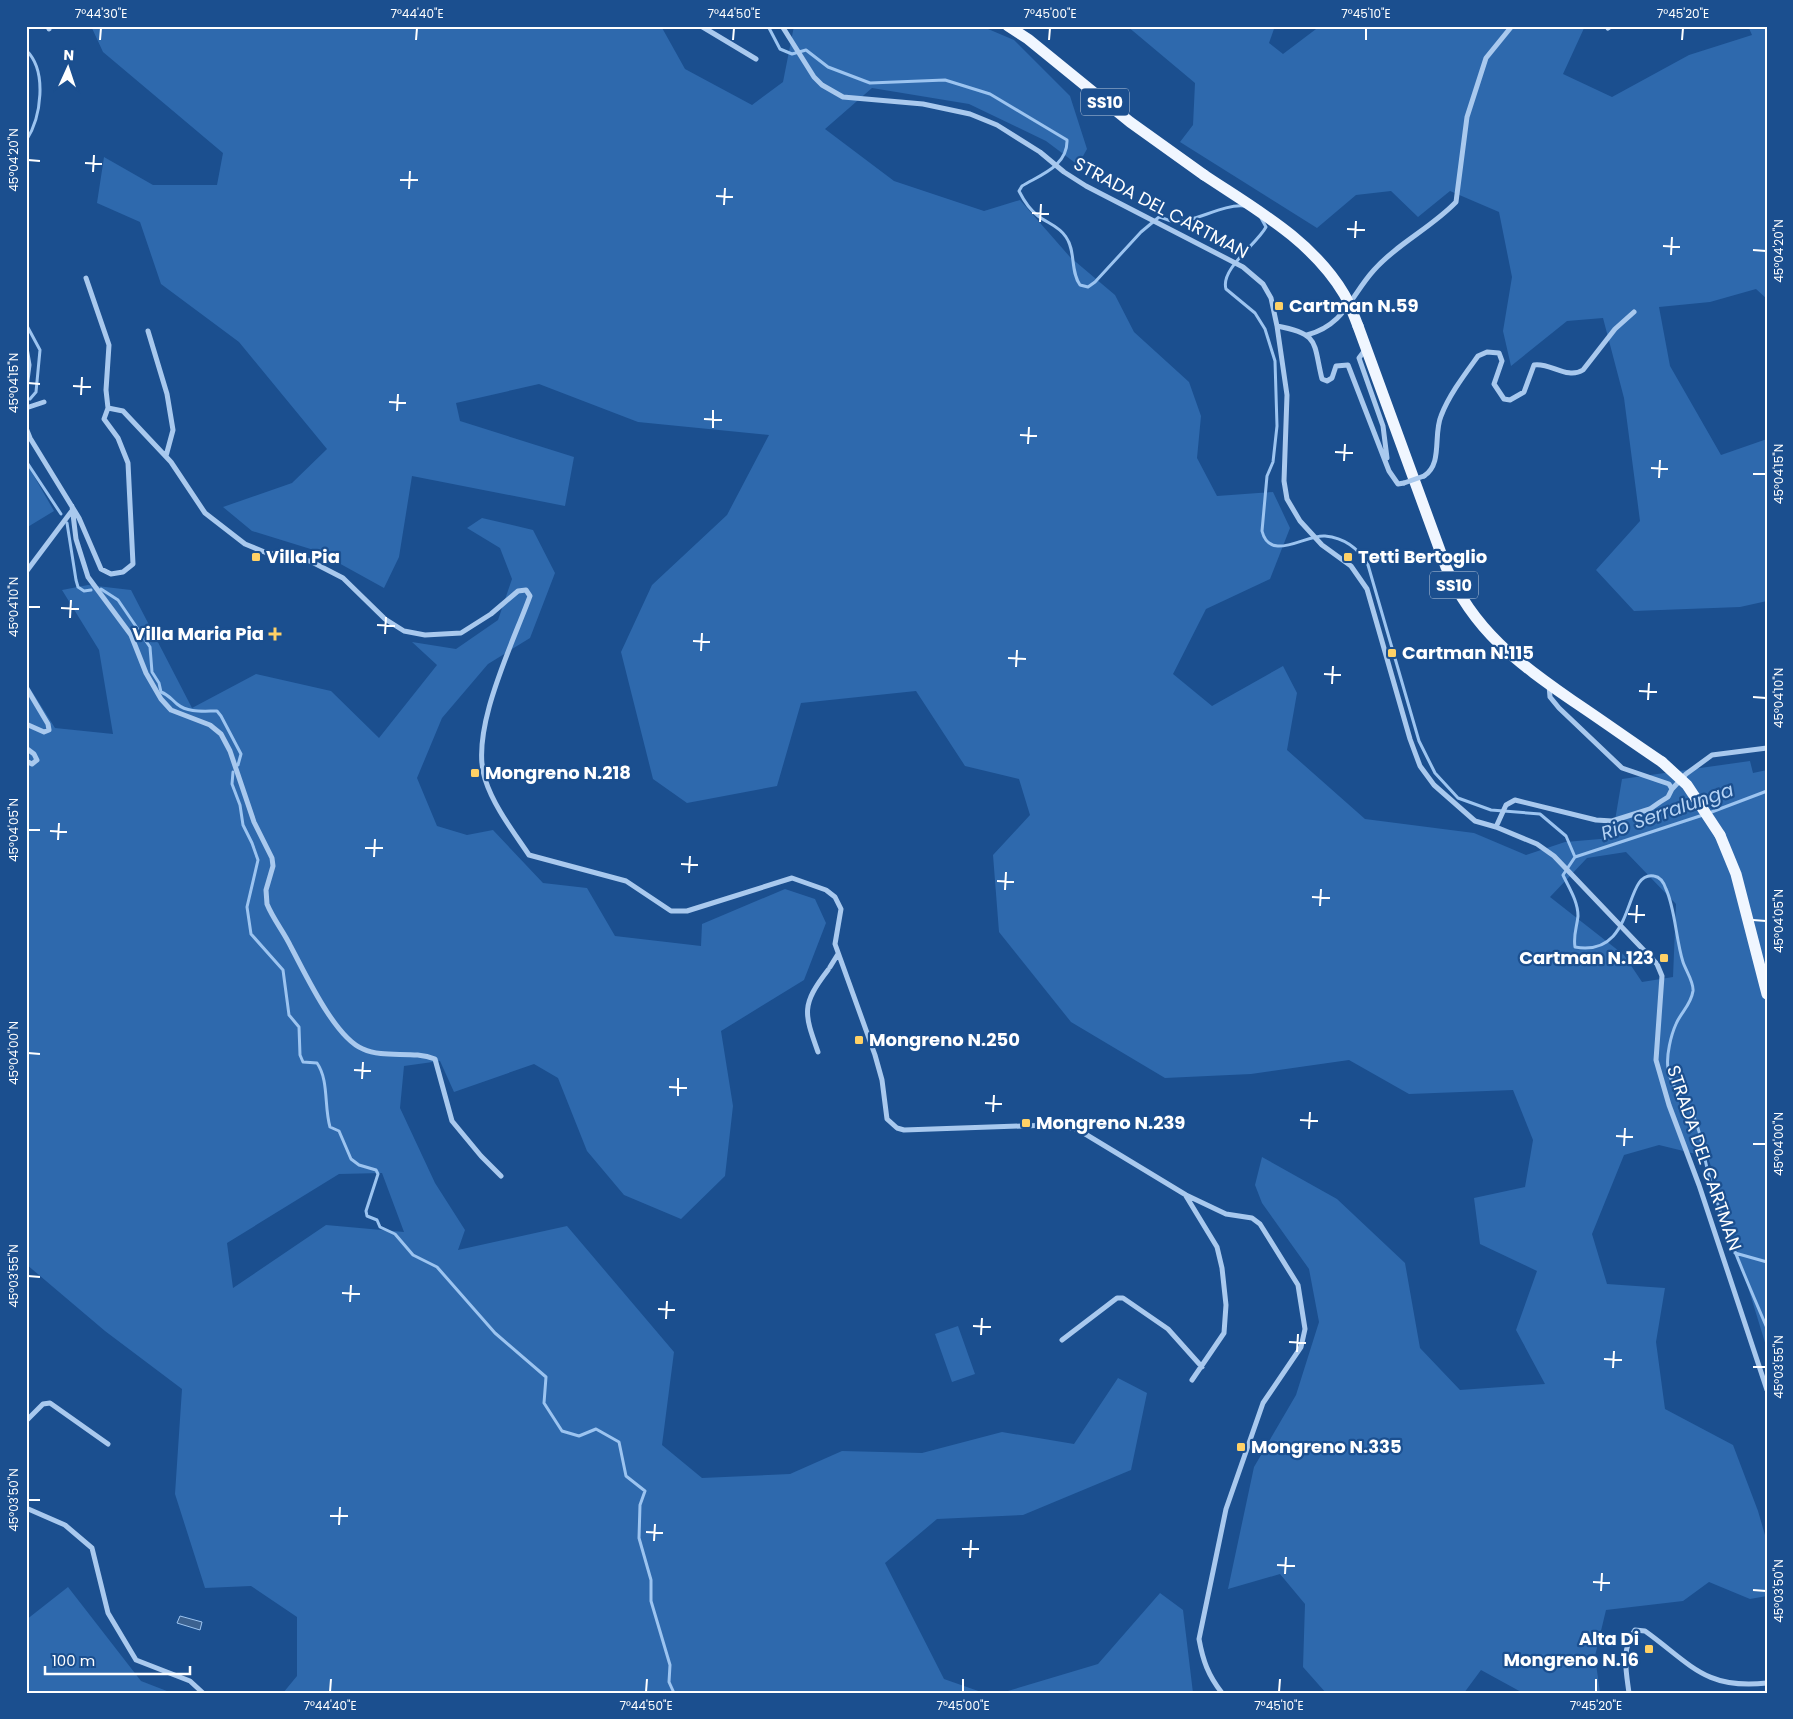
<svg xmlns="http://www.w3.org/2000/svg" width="1793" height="1719" viewBox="0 0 1793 1719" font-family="Poppins,sans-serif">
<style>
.green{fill:#2e69ad;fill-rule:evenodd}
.water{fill:#3c6290;stroke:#9cc4f0}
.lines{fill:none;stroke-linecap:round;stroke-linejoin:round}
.stream{stroke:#9cc4f0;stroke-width:3}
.minor{stroke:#a9c9ee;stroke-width:5}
.primary{stroke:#f0f6ff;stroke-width:11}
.minor-bridge{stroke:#a9c9ee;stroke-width:5}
.primary-bridge{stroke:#f0f6ff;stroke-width:11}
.ticks{fill:none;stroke:#fff;stroke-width:2}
.poi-dot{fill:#ffd166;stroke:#1b4f8f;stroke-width:2}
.labels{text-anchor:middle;stroke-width:4.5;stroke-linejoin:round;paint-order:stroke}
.shield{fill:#1b4f8f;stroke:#bbcadd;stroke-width:1}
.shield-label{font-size:16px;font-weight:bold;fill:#fff}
.street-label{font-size:18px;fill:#fff;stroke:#1b4f8f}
.poi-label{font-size:18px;font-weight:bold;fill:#fff;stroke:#1b4f8f;text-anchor:start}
.water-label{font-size:19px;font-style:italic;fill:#b5d3f5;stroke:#1b4f8f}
.neatline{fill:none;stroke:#fff;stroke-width:2}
.ticks-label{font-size:12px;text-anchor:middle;fill:#fff}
</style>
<rect width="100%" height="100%" fill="#1b4f8f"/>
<!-- green -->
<path class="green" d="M91,26H661L685,69L752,105L783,82L794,26H981L1014,40L1070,96L1087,149L1078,165L1046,141L969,104L872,88L825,129L894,181L984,211L1020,200L1070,257L1115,295L1134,332L1189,382L1201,416L1197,458L1217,496L1273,492L1290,528L1270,579L1206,609L1173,674L1212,706L1283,666L1297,693L1287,750L1365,819L1474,833L1526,855L1565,842L1612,838L1622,779L1750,761L1753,773L1767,770V1349L1708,1157L1659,1145L1624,1155L1592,1234L1607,1284L1665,1288L1656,1342L1665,1409L1733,1445L1758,1511L1767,1542V1596L1750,1599L1709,1582L1683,1601L1606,1610L1595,1656L1600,1693H1523L1481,1670L1464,1693H1326L1303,1667L1305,1604L1280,1574L1228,1589L1254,1467L1296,1395L1319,1322L1309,1269L1262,1203L1255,1185L1262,1157L1337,1199L1405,1263L1420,1348L1460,1390L1545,1384L1516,1330L1537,1271L1480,1244L1474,1198L1525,1187L1533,1140L1513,1090L1409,1094L1349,1060L1251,1074L1165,1078L1071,1022L999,932L993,855L1030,815L1019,779L965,766L916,691L801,703L777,786L687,803L653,779L621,652L652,585L727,515L769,435L638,422L539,384L456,403L460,421L574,457L565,506L412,476L399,557L384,588L317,551L252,531L223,507L292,483L327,449L239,342L161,284L140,222L97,203L104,157L153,185H217L223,153L103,52ZM1626,852L1676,904L1673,977L1642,982L1624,955L1550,897L1587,858Z
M1127,26H1275L1269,43L1283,54L1320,26H1585L1563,74L1612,97L1689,55L1752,35L1748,26H1767V299L1756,289L1710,302L1659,307L1670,366L1721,455L1767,439V601L1740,607L1634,611L1596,570L1640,521L1624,398L1603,318L1567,321L1511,366L1503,331L1512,277L1499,212L1450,191L1418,217L1391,191L1356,195L1317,228L1180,142L1193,125L1195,83Z
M26,462L54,511L26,528Z
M482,518L533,530L555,573L530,638L488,664L442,718L417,778L437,826L467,835L493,830L543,883L587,888L615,936L701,946L702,924L785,889L815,899L826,923L804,980L721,1031L733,1106L725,1176L681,1219L624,1195L587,1151L558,1078L534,1064L454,1092L440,1061L404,1066L400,1108L435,1183L465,1230L458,1250L567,1226L674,1352L662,1445L702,1478L790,1474L842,1451L922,1453L1002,1432L1074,1444L1118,1378L1147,1393L1131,1470L1023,1515L937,1519L885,1563L944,1679L984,1693H283L297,1676V1617L251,1586L205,1588L175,1494L182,1389L105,1331L26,1264V682L55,728L113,734L99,650L62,590L88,585L131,590L192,708L256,674L331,691L379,738L437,665L412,642L456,649L498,620L512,579L500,548L467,528ZM382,1173L404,1232L326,1225L233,1288L227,1243L339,1174Z
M958,1326L975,1374L952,1382L935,1334Z
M68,1587L141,1681L172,1693H26V1620Z
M1160,1593L1183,1610L1193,1693H1001L1098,1664Z"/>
<!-- water -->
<path class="water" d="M180,1616L202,1622L200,1630L177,1623Z"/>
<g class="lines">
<!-- stream -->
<path class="stream" d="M768,26L780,49L792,54L806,50L828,67L870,83L945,80L990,94L1067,140C1068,166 1040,175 1022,186L1019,191C1024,201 1029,209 1038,216C1047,223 1059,226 1066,237C1076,251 1070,271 1080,285L1088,287L1095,282L1141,232L1159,217C1165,218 1172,223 1178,222C1199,220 1224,204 1244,206
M26,50C48,71 41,118 26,141
M1261,218L1266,227C1257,244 1220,269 1226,289L1255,313L1265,329L1275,361L1277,426L1273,462L1267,476L1262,531C1270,563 1306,534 1325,536C1345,538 1359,549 1368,565L1419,741L1435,773L1458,798L1491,810L1540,814L1566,836L1575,857
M26,324L40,350L36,392L30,399
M26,461L61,514
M67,523L76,580L78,587L84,591L91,590
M101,589L118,600L150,647L152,672L159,683L161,692C169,695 171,699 177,704C188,713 203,711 217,711L221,716L241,754L238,765
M233,772L232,784L240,805L243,825L252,843L258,860L247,907L251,934L283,970L289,1015L299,1027L300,1055L303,1062L317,1063C329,1080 324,1107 330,1127L339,1131L351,1159L359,1165L376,1170L378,1174L366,1211L367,1216L377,1220L380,1227L395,1234L413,1255L437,1267L495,1333L546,1377L544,1403L562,1431L579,1436L596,1429L619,1442L626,1476L645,1491L640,1505L639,1538L651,1580V1601L670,1665L669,1682L674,1693
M1709,813L1767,791
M1575,857L1563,875C1569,888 1578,901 1578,916C1577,927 1573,935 1575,947C1638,958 1622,870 1654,876C1661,877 1664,883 1666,889C1675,908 1676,940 1683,962C1686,971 1694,982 1693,991C1691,1005 1681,1012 1676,1024C1671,1035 1666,1056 1668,1068C1670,1088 1687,1099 1694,1117C1702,1135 1703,1154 1708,1172C1723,1226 1745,1277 1767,1328
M1575,857L1703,815
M1735,1253L1767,1262"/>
<!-- minor -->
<path class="minor" d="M48,26L49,29
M701,26L756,59
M782,26L814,77L822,85L843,97L923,104L970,114L997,125L1040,152L1064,172L1086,186L1243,267L1263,284L1271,298L1277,326L1287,395L1284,481L1287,499L1300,521L1322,545L1351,566L1367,589L1410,739L1420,766L1434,785L1475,821L1496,827L1537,844L1554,856L1657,964L1662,976L1656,1060L1669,1105L1699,1185L1767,1390
M1608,28L1611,26
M86,278L109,345L106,390L108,408
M1277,326C1320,334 1313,342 1322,379L1327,381L1332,378L1336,366L1348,365L1389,471L1398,484L1404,483
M148,331L167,394L173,430L166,456
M1307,335C1345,325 1351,295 1374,270C1398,243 1431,228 1456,202L1467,117L1486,58L1512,26
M26,348L29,365L26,388
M1365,350L1359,358L1383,426L1387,458
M26,408L44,402
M26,428L30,438L79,518L101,569L111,574L123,572L133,564L128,463L118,438L104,419L108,408L123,411L171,462L205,513L245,544L267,553L310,561L343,578L385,619L404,631L425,635L461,633L491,614L518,591L526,590L530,596C513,643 469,731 485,779C494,807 513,831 529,855L626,881L671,911H687L792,878L826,890L835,897L841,909L835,944L875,1055L882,1080L887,1119L897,1128L904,1130L1051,1125L1077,1129L1186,1195L1226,1214L1252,1218L1260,1224L1298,1285L1305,1329L1301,1347L1263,1403L1226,1509L1199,1639C1203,1661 1208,1675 1222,1693
M1424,476C1443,464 1433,435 1441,416C1449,395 1465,374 1478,356L1487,352L1499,353L1502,361L1494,384L1504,399L1510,400L1524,392L1534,365C1550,362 1567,380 1583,370L1615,329L1634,312
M72,506L76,539L88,577L131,635L146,673L161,699L171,710L210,725L221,734L230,751L254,822L272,858L273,866L266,890L267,904C273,919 284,932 291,947C305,973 335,1038 363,1049C385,1059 412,1050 435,1059L452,1121L481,1156L501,1176
M26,572L71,512
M1549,685L1550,697L1559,708L1622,768L1669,784L1672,789
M26,687L48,724L49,730L44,732L26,724
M26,748L34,754L37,760L32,764L26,761
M1496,827L1506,805L1515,800L1596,820L1612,821L1650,809L1660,802L1668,797L1672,789L1686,774L1712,755L1767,748
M830,967L838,954
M818,1052C804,1013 801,1005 828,970
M1186,1196L1217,1247L1222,1268L1226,1305L1224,1333L1192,1380
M1062,1340L1117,1298H1123L1168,1329L1202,1367
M26,1421L43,1404L50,1403L108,1444
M26,1508L65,1525L92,1548L108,1613L136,1660L190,1681L203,1693
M1629,1693C1626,1670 1621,1649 1635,1630L1645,1631C1691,1664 1705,1690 1767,1683"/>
<!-- primary -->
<path class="primary" d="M1008,26L1028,39L1130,122L1204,175
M1358,326L1446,567C1474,631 1518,663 1573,701C1603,721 1632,742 1662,762
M1720,835L1736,874L1767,994"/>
<!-- minor-bridge -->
<path class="minor-bridge" d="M1404,483L1424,476"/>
<!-- primary-bridge -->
<path class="primary-bridge" d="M1204,175C1255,209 1312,240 1344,294C1350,304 1354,316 1358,326
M1662,762L1687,785L1720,835"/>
</g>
<!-- ticks -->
<path class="ticks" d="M100,40L101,28M416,40L417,28M733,40L734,28M1049,40L1050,28M1366,40V28M1682,40L1683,28M28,160L40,161M85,163L102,164M93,172L94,155M400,180H418M409,189L410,171M716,196L733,197M724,205L725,188M1032,213L1049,214M1040,222L1041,204M1347,229L1365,230M1355,238L1356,221M1663,246L1680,247M1753,250L1766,251M1671,255L1672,237M28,383L40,384M73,386L91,387M81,395L82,377M389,402L406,403M397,411L398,394M704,419L722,420M713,428V410M1020,435L1037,436M1028,444L1029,427M1335,452L1353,453M1344,461L1345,444M1651,468L1668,469M1753,474H1766M1659,478L1660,460M28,607H40M61,608L79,609M70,618L71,600M377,625L395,626M385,634L386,617M693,641L710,642M701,651L702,633M1008,658L1026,659M1016,667L1017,650M1324,674L1341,675M1332,684L1333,666M1639,691L1657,692M1753,697L1766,698M1648,700L1649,683M28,830H40M50,831L67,832M58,840L59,823M365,848H383M374,857L375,839M681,864L698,865M689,873L690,856M997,881L1014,882M1005,890L1006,872M1312,897L1330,898M1320,906L1321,889M1628,914L1645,915M1753,920L1766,921M1636,923L1637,905M28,1053L40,1054M354,1070L371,1071M362,1079L363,1062M669,1087L687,1088M678,1096V1078M985,1103L1002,1104M993,1112L994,1095M1300,1120L1318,1121M1309,1129L1310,1112M1616,1136L1633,1137M1753,1144H1766M1624,1146L1625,1128M28,1276L40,1277M342,1293L360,1294M350,1302L351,1285M658,1309L675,1310M666,1319L667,1301M973,1326L991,1327M981,1335L982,1318M1289,1342L1306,1343M1297,1352L1298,1334M1604,1359L1622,1360M1753,1367H1766M1613,1368L1614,1351M28,1500H40M330,1516H348M339,1525L340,1507M646,1532L663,1533M654,1541L655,1524M962,1549H979M970,1558L971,1540M1277,1565L1295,1566M1285,1574L1286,1557M1593,1582L1610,1583M1753,1590L1766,1591M1601,1591L1602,1573M330,1692L331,1679M646,1692L647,1679M963,1692V1679M1279,1692L1280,1679M1596,1692V1679"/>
<!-- markers -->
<g class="poi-dot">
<rect x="1274" y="301" width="10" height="10" rx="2.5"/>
<rect x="251" y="552" width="10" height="10" rx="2.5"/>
<rect x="1343" y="552" width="10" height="10" rx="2.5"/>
<path d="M272.5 626.5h5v5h5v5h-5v5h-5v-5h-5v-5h5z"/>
<rect x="1387" y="648" width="10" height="10" rx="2.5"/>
<rect x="470" y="768" width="10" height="10" rx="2.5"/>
<rect x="1659" y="953" width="10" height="10" rx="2.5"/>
<rect x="854" y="1035" width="10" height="10" rx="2.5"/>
<rect x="1021" y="1118" width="10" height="10" rx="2.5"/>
<rect x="1236" y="1442" width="10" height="10" rx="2.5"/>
<rect x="1644" y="1644" width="10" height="10" rx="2.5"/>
</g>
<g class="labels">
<!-- shield labels -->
<g class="shield">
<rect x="1081" y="88.5" width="48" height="27" rx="4"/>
<rect x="1430" y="571.5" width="48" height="27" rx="4"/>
</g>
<g class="shield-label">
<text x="1105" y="108">SS10</text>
<text x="1454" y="591">SS10</text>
</g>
<!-- street labels -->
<g class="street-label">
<text transform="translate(1161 208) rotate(28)" y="6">STRADA DEL CARTMAN</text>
<text transform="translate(1704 1158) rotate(71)" y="6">STRADA DEL CARTMAN</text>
</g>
<!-- poi labels -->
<g class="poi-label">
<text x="1289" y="312">Cartman N.59</text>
<text x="266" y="563">Villa Pia</text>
<text x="1358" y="563">Tetti Bertoglio</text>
<text x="264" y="640" text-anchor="end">Villa Maria Pia</text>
<text x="1402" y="659">Cartman N.115</text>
<text x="485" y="779">Mongreno N.218</text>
<text x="1654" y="964" text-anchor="end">Cartman N.123</text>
<text x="869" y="1046">Mongreno N.250</text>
<text x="1036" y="1129">Mongreno N.239</text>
<text x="1251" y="1453">Mongreno N.335</text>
<text x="1639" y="1645" text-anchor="end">Alta Di<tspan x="1639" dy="21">Mongreno N.16</tspan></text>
</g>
<!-- water labels -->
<g class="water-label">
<text transform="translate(1667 811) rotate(-19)" y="7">Rio Serralunga</text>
</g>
</g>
<!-- border -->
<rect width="1793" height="1719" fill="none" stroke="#1b4f8f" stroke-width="55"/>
<!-- north arrow -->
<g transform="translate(68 68) rotate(3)" stroke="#1b4f8f" stroke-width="4" paint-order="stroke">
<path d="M0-4L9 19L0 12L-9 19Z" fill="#ffffff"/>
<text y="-8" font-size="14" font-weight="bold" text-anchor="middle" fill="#ffffff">N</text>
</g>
<!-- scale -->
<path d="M45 1666v8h145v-8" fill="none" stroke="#ffffff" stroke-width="2.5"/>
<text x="52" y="1666" font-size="15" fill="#ffffff" stroke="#1b4f8f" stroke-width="4" paint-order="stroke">100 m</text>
<rect x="28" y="28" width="1738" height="1664" class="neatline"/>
<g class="ticks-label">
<text x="101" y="18">7°44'30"E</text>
<text x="417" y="18">7°44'40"E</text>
<text x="734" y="18">7°44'50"E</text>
<text x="1050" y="18">7°45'00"E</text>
<text x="1366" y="18">7°45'10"E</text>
<text x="1683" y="18">7°45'20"E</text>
<text transform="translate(14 160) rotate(-90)" y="4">45°04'20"N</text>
<text transform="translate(1779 251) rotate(-90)" y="4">45°04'20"N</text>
<text transform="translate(14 383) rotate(-90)" y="4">45°04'15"N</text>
<text transform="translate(1779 474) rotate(-90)" y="4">45°04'15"N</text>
<text transform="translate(14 607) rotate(-90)" y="4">45°04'10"N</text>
<text transform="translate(1779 698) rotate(-90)" y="4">45°04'10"N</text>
<text transform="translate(14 830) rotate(-90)" y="4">45°04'05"N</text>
<text transform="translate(1779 921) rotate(-90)" y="4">45°04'05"N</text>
<text transform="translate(14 1053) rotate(-90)" y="4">45°04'00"N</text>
<text transform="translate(1779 1144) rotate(-90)" y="4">45°04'00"N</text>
<text transform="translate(14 1276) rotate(-90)" y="4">45°03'55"N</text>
<text transform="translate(1779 1367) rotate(-90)" y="4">45°03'55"N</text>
<text transform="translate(14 1500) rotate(-90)" y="4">45°03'50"N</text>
<text transform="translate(1779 1591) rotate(-90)" y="4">45°03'50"N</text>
<text x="330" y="1710">7°44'40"E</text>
<text x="646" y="1710">7°44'50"E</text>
<text x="963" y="1710">7°45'00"E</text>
<text x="1279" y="1710">7°45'10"E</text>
<text x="1596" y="1710">7°45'20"E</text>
</g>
</svg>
